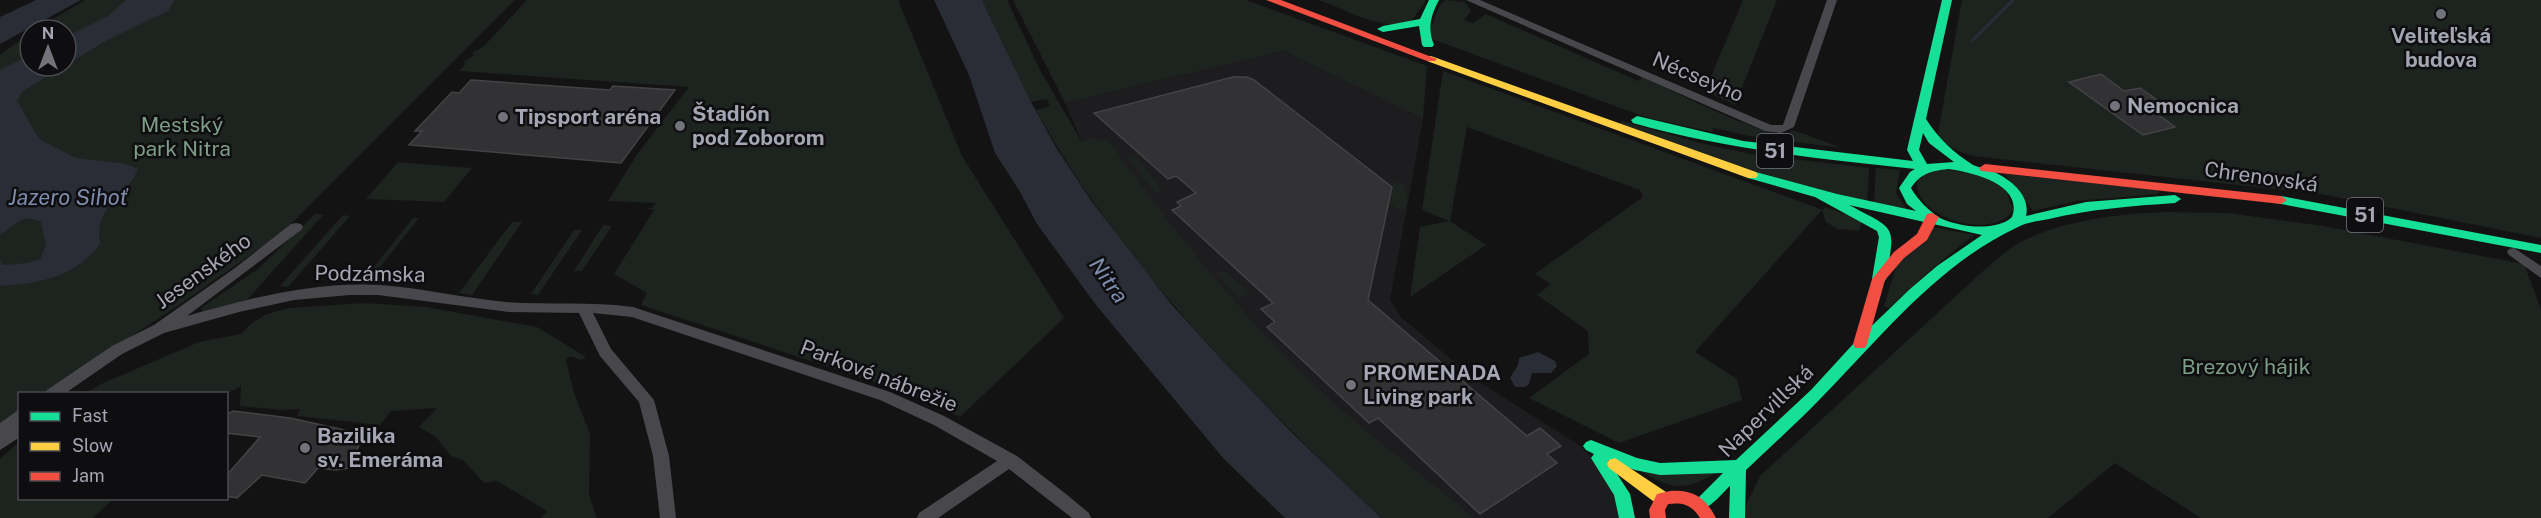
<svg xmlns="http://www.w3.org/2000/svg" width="2541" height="518" viewBox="0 0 2541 518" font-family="'Public Sans',sans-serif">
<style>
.built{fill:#1d1d1f}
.green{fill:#1d231f}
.water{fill:#2a2d36}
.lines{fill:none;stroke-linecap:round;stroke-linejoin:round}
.stream{stroke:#2a2d36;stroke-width:3}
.building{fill:#323234;stroke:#434346;stroke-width:1.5}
.street{fill:#48484c;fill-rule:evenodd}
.fast{fill:#16e098;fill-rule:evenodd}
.slow{fill:#ffcf43;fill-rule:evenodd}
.jam{fill:#f24e42;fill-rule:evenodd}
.poi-dot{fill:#72737b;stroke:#0e0d0f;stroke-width:2}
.labels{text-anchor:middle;stroke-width:5;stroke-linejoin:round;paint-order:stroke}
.shield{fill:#0e0d0f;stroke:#787882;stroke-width:1.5}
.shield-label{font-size:20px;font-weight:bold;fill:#a5a6b3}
.poi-label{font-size:21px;font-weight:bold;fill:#a5a6b3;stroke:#0e0d0f;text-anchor:start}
.street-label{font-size:21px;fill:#a5a6b3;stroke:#0e0d0f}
.park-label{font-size:21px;fill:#7d9d86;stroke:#0e0d0f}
.water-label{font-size:22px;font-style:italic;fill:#7e8cad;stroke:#0e0d0f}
</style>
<rect width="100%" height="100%" fill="#131313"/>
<!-- built -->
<path class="built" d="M1284,51L1423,119L1390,300L1401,317L1476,380L1579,445L1592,458L1605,474L1622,518H1430L1082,142L1065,103Z"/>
<!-- green -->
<path class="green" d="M85,0H515L283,232L182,303L45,393L20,394L19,411L0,425V55L30,33V66H66V30H35Z
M527,0H898L962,156L1064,318L960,417L908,393L641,305L647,293L614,274L654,210L645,208H652L656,203L608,201L638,153L689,87L459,71L465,64L464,62L474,55L472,53L484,46Z
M982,0H1007L1041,72L1082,142L1090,138L1109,141C1176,234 1249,326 1334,403C1378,443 1428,479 1474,518H1381C1252,395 1123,268 1036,110L1050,106L1047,99L1031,102Z
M1013,0H1246L1427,66L1423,119L1284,51L1065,103Z
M1319,0H1425V2L1410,23C1380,30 1347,10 1319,0Z
M1445,0L1465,2L1471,11L1464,20L1473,23L1486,14L1638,81L1643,77C1666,88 1766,138 1785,134C1788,134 1790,132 1793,130L1842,148L1749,136L1714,128L1712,132L1645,117L1432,39L1428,35L1440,5Z
M1743,0H1777L1735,105L1705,91Z
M1962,0H2541V238L2321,194L1973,156C1958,151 1946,148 1938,133Z
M1443,71L1823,210L1825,207L1862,220L1859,231L1838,229L1826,222L1822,210L1695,352L1737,379L1742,400L1619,443L1529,398L1589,354L1588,331L1537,295L1551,284L1535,274L1643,197L1640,190L1467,127L1450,221L1486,245L1410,297L1420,227L1449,221L1422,210Z
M1622,121L1700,143L1751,154L1869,168L1867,203L1740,167L1619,123Z
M1136,156L1163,191L1156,194L1128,158Z
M398,162L472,168L444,202L366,199Z
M1876,168L1900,170L1896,193L1907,210L1874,204Z
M1934,168L1980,174L2006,190L2013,210C1992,243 1908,215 1918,179Z
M2005,174L2158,190L2159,194L2077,201L2033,211Z
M1394,182L1403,184L1408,195L1406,209L1398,210L1390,203Z
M2169,212L2229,213L2323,226L2524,264L2541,309V518H2201L2115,463L2048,518H1740L1760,476L1982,272C1992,264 2001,255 2011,248C2052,221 2121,213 2169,212Z
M315,214L323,215L247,300L203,311L201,308L258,269Z
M343,215L350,216L288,287L280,286Z
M413,218H419L365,286L358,287Z
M512,222H522L472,295L459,293Z
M603,225L612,226L582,271H574Z
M1932,227L1974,235L1934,267L1889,308L1884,306L1897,264Z
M574,230H582L538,295L531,294Z
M1223,270L1251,292L1239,298L1216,273Z
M365,303L426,307L537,327L586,357L581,360L570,356L566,360L574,393L590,434L589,495L597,518H541L547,511L497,481L484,483L463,460L451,456L436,437L419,427L437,408L391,411L380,425L297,416L300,409L281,410L240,406L241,386L226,394L86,393L101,384L199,342L241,334L252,323L267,314L289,308Z
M19,442L20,498L113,499L93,518H0V459Z
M1638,469L1720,470C1686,492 1671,491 1638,469Z"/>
<!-- water -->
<path class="water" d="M36,0H81L0,44V17Z
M126,0H175L168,11L109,39L66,65V37L108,16Z
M934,0H982L1031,102L1057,149L1092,202L1171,304L1225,363L1292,433L1381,518H1285L1223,458L1096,305L1037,224L1019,190L995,153L969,75Z
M30,55V66H64L23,91L17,101L39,139L76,158L126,164L138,169C125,201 94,203 100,244C74,278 40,283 0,286V260L3,265L28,263L40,259L46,246L41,222C21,212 16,225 0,235V70Z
M1538,352L1555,361L1557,366L1551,373H1532L1529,384L1525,387H1515L1510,378L1518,365L1519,358Z"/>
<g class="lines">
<!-- stream -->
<path class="stream" d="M1973,40L2013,0"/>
</g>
<!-- building -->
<path class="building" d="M2101,74L2124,91L2140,88L2163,104L2149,108L2175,127L2143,135L2069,82Z
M1233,77H1247L1254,80L1392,187L1368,300L1527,436L1540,428L1561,446L1547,454L1557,463L1480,514L1378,418L1369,423L1267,327L1275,322L1261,309L1273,303L1172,210L1181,206L1177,202L1196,193L1176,176L1168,179L1094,113Z
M471,80L610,90L613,86L675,90L621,163L409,145L422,131H415L452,92L459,93Z
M233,411L290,418L358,433L361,440L357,450L361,457L357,464L349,468L336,470L318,468L305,483L262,475L237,498L226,496V476L260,437L226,433V415Z"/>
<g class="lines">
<!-- street -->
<path class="street" d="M1466,0H1480L1771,125H1783L1827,0H1837L1794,127L1781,133L1765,131Z
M296,223L301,224L303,227L301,230L187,316C250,298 315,281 380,285C422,288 464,298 506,302C548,305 591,301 633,307L890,392L944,416L1017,456L1066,494L1089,513L1091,518H1072L1009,469L938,518H917L919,513L997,461L934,425L880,400L632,317L593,313L611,349L654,400L669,456L676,518H660L653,456L639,402L600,356L579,313L509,312L378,295H350L294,300L239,312L164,333L122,354L64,394H45L47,390L112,346L154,325L235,268L291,224Z
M2514,248L2541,266V278L2509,255L2507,252L2509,249Z
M20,409V437L0,450V423Z"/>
<!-- fast -->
<path class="fast" d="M1429,0H1439C1431,15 1427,28 1434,45L1432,47H1424L1422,45L1419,26L1383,32L1377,29L1383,26L1420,19Z
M1942,0H1952L1926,119C1938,138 1954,153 1973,165C1979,168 1986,168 1992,171C2009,178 2031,195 2026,216L2086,202L2175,195L2181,199L2175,203C2132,206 2091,209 2049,219C2039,221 2027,222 2018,227C1938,264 1882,336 1821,398C1797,423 1771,446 1746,470L1745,518H1729L1730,486C1720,495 1708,513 1694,509L1692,504L1723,473L1660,475L1635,470L1608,460L1630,494L1635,518H1619L1614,495L1591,458L1594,454L1586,450L1583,446L1586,442L1591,440L1637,458L1660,463L1736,460L1811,390L1855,342L1910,289L1937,266L1982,235L1849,205C1898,231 1895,224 1886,279L1884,282H1874L1872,279L1879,237L1877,231L1815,197L1748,178L1746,175L1752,171L1837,194L1916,211L1907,204L1899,188L1910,172L1915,169C1819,159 1725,149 1633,123L1631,120L1637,116L1743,141L1913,161L1907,150ZM1923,133L1929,143L1954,162L1927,164L1919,150ZM1948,169C1971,172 2024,184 2012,217C1997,232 1958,227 1940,218C1930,212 1917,199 1911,188C1921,173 1931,171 1948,169Z
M2281,196L2541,245V253L2276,203L2275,200L2276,197Z"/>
<!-- slow -->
<path class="slow" d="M1431,56L1756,172L1758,175L1756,178H1748L1427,61V57Z
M1615,458L1669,494L1671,499L1669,504L1663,505L1657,504L1609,468L1607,464L1609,460Z"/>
<!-- jam -->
<path class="jam" d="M1266,0H1281L1437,59L1435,61H1427Z
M1985,164L2281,196L2287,200L2281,204L1981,171L1979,168Z
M1932,213L1939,217L1927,240L1904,258L1885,280L1867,344L1865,348H1855L1853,344L1872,279L1894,252L1917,234L1927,214Z
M1670,491C1693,489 1706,498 1716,518H1700C1692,505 1683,502 1668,504L1665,510L1666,518H1650L1649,510L1657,494Z"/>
</g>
<!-- markers -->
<g class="poi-dot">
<circle cx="2441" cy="14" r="6"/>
<circle cx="2115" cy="106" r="6"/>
<circle cx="503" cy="117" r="6"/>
<circle cx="680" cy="126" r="6"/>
<circle cx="1351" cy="385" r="6"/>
<circle cx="305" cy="448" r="6"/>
</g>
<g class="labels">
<!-- shield labels -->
<g class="shield">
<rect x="1757" y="134" width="36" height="34" rx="4.5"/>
<rect x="2347" y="198" width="36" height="34" rx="4.5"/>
</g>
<g class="shield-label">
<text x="1775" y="158">51</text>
<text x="2365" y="222">51</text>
</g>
<!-- poi labels -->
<g class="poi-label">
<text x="2441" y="43" text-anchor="middle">Veliteľská<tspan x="2441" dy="24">budova</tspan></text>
<text x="2127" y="113">Nemocnica</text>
<text x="692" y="121">Štadión<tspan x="692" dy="24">pod Zoborom</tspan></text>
<text x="515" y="124">Tipsport aréna</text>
<text x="1363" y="380">PROMENADA<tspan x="1363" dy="24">Living park</tspan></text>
<text x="317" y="443">Bazilika<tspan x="317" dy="24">sv. Emeráma</tspan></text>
</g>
<!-- street labels -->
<g class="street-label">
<text transform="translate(1698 77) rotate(23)" y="7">Nécseyho</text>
<text transform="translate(2261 177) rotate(8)" y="7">Chrenovská</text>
<text transform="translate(203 271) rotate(-36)" y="7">Jesenského</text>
<text transform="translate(370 274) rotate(1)" y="7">Podzámska</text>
<text transform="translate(879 376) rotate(21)" y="7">Parkové nábrežie</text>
<text transform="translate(1766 411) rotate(-44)" y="7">Napervillská</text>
</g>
<!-- park labels -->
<g class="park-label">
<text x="182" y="132">Mestský<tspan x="182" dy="24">park Nitra</tspan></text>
<text x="2246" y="374">Brezový hájik</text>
</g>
<!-- water labels -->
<g class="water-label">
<text x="68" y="205">Jazero Sihoť</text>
<text transform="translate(1109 280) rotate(55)" y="8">Nitra</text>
</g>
</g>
<!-- legend -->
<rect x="18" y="392" width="210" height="108" fill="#0e0d0f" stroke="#4a4a51" stroke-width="1.5"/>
<rect x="30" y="412" width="30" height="9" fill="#16e098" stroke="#4a4a51" stroke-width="1.5"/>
<text x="72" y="422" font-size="18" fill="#a5a6b3">Fast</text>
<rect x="30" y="442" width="30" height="9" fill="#ffcf43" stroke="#4a4a51" stroke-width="1.5"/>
<text x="72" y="452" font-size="18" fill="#a5a6b3">Slow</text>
<rect x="30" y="472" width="30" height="9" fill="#f24e42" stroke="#4a4a51" stroke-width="1.5"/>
<text x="72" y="482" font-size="18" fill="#a5a6b3">Jam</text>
<!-- north arrow -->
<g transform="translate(48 48)"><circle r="28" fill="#0e0d0f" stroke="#4a4a51" stroke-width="1.5"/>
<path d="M0-4.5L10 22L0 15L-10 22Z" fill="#72737b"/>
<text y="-9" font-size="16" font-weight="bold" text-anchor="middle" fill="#a5a6b3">N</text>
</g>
</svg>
